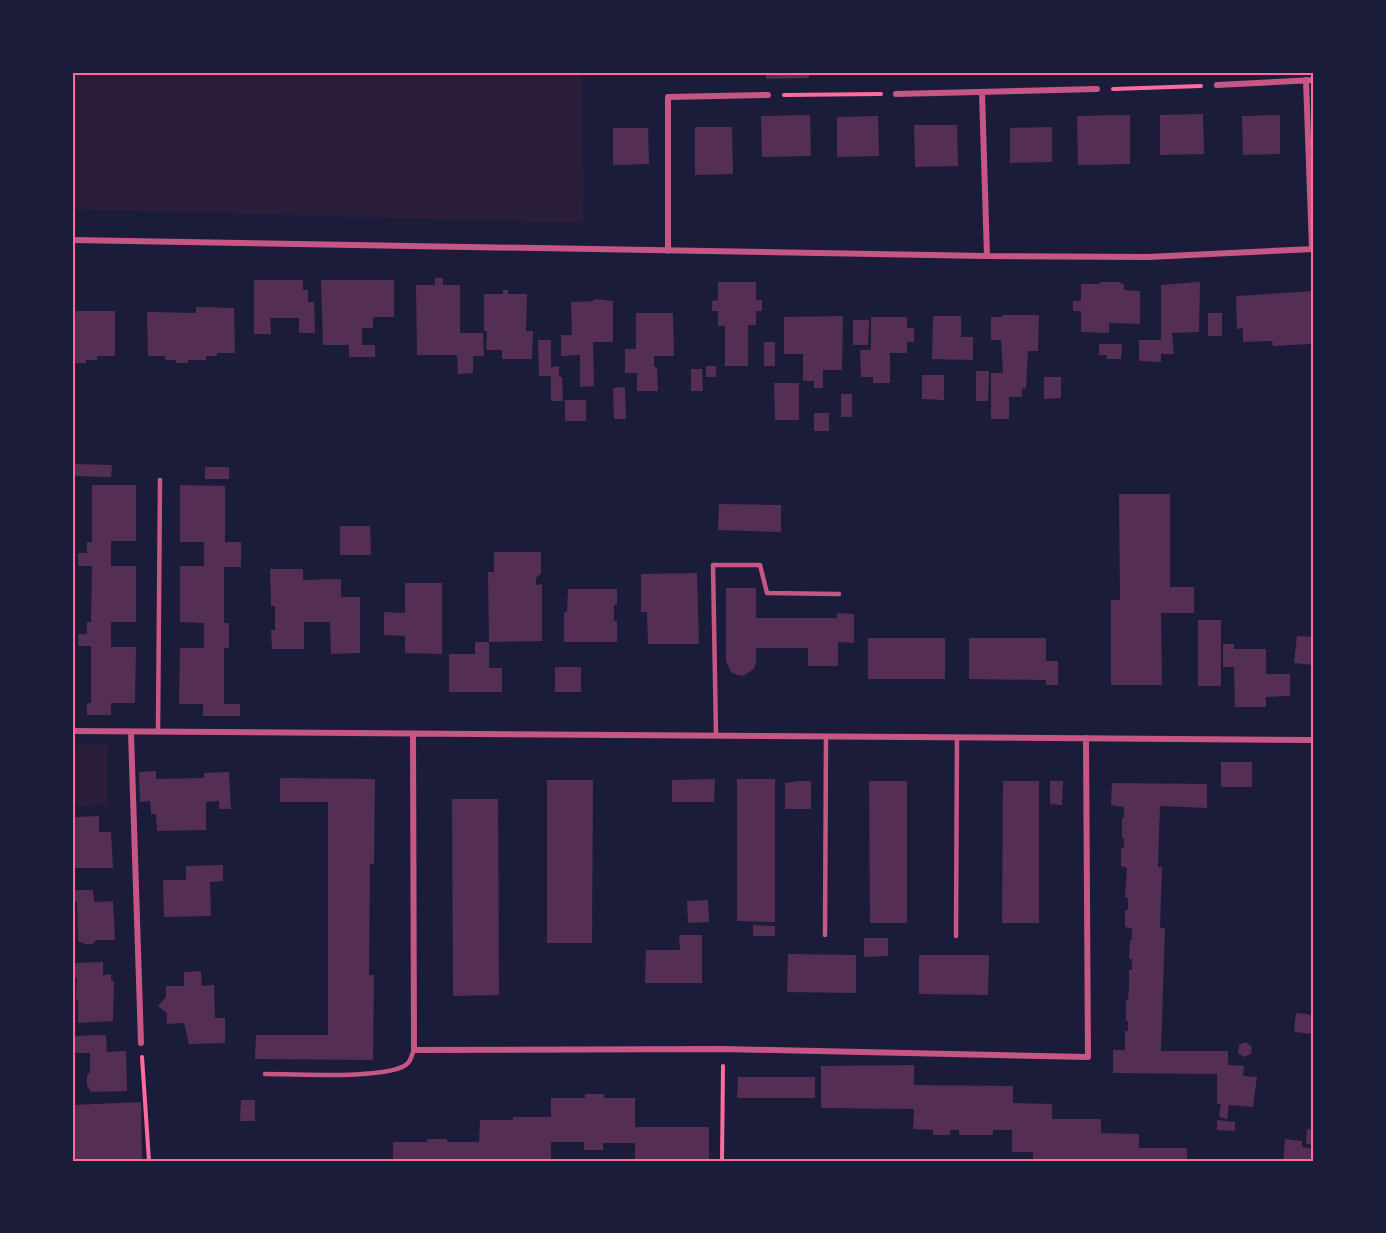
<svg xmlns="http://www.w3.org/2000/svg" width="1386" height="1233" viewBox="0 0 1386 1233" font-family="'Noto Sans',sans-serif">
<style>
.green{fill:#2a1e3b}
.building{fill:#542f53}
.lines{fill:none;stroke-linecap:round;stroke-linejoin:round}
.path{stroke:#ff6b9d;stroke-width:4}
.service{stroke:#c65784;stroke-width:4.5}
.minor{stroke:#c65784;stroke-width:6}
.neatline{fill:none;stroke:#ff6b9d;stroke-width:2}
</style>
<rect width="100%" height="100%" fill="#1b1b3a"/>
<!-- green -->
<path class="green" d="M72,72H582L584,223L72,209Z
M72,745H107V805L72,806Z"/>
<!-- building -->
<path class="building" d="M766,72H809V78L766,79Z
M1203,114L1204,154L1160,155V115Z
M810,115L811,156L762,157L761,116Z
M1130,115V164L1078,165L1077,116Z
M1280,115V154L1243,155L1242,116Z
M878,116L879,156L837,157V117Z
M914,125H957L958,166L915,167Z
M695,127H732L733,174L695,175Z
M1052,127V162L1010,163V128Z
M613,128H648L649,164L613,165Z
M435,278H443V285H460V333H483L484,356H473V373L458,374L457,355H417L416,285H435Z
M254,280H303V290H308V302H314L315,333H299V318H270L271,334H254Z
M321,280H394V317H373V328H362V345H375V357H349V345H323Z
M718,282H756V300H762V311H756V325H748V366H725V326H718V311H712V301L718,300Z
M1100,282H1121V284H1124V290L1140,291V324L1109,323V333L1081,332V311H1073V301H1081V284H1100Z
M1200,282L1199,332L1172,333L1174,354H1161V362L1139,361V340H1161V285Z
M503,290H508V294H527L526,331H533L532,359H502V350H486L487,331H484V294H503Z
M1314,291V338L1311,339V344L1273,346L1272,341L1243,342V328L1237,329L1236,296Z
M595,299L613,301V342H593L594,386L580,387V355L561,356V335H572L571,302L593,301Z
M196,307L234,308L235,353H217V356H206V360H188V363H176V360H165V356H148L147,312L196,313Z
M76,311H115V356H97V360H86V363H74V360H72V313H76Z
M636,313H673L674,356H654V367H657L658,391H637V373H625V349H636Z
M1208,313H1222V336H1208Z
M1002,315H1039L1038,351H1028L1026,389L1022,388V397H1009V419H991V373H1003L1001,340H991V317H1002Z
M843,316L842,370H823V388H814V381H803V354H784V317Z
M933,316H961V337H973V360L932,359Z
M871,317H907V328H914V342H907V353H890V383H873V377H861L860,350H871Z
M853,320H869L868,345H853Z
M538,340H551V367L559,366V377H562L563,401H551V376H539Z
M764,342H775V366H764Z
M1099,344H1122L1121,359H1107V355H1099Z
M706,366H716V377H706Z
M691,369H702L703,391H691Z
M976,371H989L988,401H976Z
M922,375H944V400L922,399Z
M1044,377H1061V398L1044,399Z
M774,383H799V420H775Z
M625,387L626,419H614L613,388Z
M841,394H852V417H841Z
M565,400H586V421H565Z
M814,413H829V431H814Z
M74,464L112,465L111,477L73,476Z
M205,467H229V479H205Z
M92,485H136V541H111V566H136V622H111V647H136L135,703H111V715H87V703H91V646H78V634H87V622H91L92,566H78V553H87V542H92Z
M180,485L225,486V542H241V567H224V623H229V648H224V704H240V716H203V704H179L180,648H204V623L180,622V566H204V542H180Z
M1119,494H1170V587H1194V613H1161L1162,685H1111V600H1120Z
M719,504L781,505V532L718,530Z
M340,526H370L371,555H340Z
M494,552H541V573L536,578V585L542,584V641L489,642V668H502V692H449V654H475V642H489L488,572H494Z
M270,569H303V580L341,579V597H360V653L331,654L330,622H304V649H272L271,630H275V606H271Z
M697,573L699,644H648L647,612H641V574Z
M405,583H442V654L405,653V636L384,635V612L405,613Z
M726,588H756V618H837V614L839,613L854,614V643L838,642V666H808V648H756V663L754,669L743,676L737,675L731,672L726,661Z
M568,589H617V605H614V621H617V642H564V612H567Z
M1198,620H1221V686H1198Z
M1297,636L1314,637V665L1294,663Z
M868,638H945V679H868Z
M969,638H1046V661H1058V685H1046V680L969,679Z
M1223,644H1234V649H1266V674H1290V696L1266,697V707H1235L1234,667H1223Z
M555,667H581V692H555Z
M1221,762H1252V787H1221Z
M156,771V779L204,778V773L229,772L231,809H219V801L206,802V830L157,831L156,814H151L150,801L140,802L139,772Z
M280,778L375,779L374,864H370L369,975H374L373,1060L255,1059L256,1035H328V802H280Z
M715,779L714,802H672V780Z
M737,779H775V922L737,921Z
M547,780H593L592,943H547Z
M798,781H811V809H785V783Z
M869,781H907V923H870Z
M1003,781H1039V923H1002Z
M1050,781H1063L1062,805L1050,804Z
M1112,783L1207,784V808L1160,806L1158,867H1162L1160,928H1165L1161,1051H1228V1065L1244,1066L1243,1076L1257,1077L1253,1107L1229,1105L1227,1119L1219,1117L1221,1104H1217V1074L1113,1073V1050H1125V1031H1128V1021H1126V1000H1128L1129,988V970H1132V959H1129L1130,940H1132V929L1125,927V910H1128V898L1125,897L1127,868L1121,866V848H1124V838H1122V818H1124V807L1111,805Z
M452,799H498L499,995L453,996Z
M99,816V832H111L113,868H72V817Z
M223,865V881L210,882L211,916L164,917L163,880H186V866Z
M72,890H93L94,902L113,901L115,940H96L93,944H85L78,941L77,902H72Z
M708,900L709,922L688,923L687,901Z
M753,925L775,926V936H753Z
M679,935H702V983H645L646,950H680Z
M864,938H888V956L864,957Z
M788,954L856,955V993L787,992Z
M919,955H989L988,995L919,994Z
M103,962V975L111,974V981H114L113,1021L78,1023V1001L76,999L77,978H72V963Z
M201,971L202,986L214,985L215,1018H225V1043L189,1044L184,1023L167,1024V1013L158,1006L166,997V986H184V972Z
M1296,1013L1314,1015V1034L1294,1032Z
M106,1035L107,1052L126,1051L127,1091L91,1092L87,1085V1076L90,1072V1053H72V1036Z
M1246,1042L1252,1047L1251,1054L1244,1057L1238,1053L1239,1045Z
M914,1065V1085L1013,1086V1103L1052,1104V1119H1101V1133L1139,1134V1148H1187V1161H1033V1152H1012V1130H993V1135H959V1130H950V1135H933V1130L913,1129L914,1109L821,1108V1066Z
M738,1077H815V1098H737Z
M585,1094H604V1098H635V1127H709V1161H635V1143H603V1150H584V1142H551V1161H393V1142H427V1139H447V1142H479L480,1120H513V1117H551V1098H585Z
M241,1100H255V1121H240Z
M141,1102L142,1161H72V1105Z
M1217,1120L1235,1122V1131L1217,1130Z
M1307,1129L1314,1130V1145L1306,1144Z
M1285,1139L1302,1141V1147L1314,1149V1161H1283Z"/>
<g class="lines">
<!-- path -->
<path class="path" d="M1113,89L1201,86
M784,95L881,94
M142,1057L149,1161
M722,1161L723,1066"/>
<!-- service -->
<path class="service" d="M158,731L160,480
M716,735L713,565H760L767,593L839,594
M825,935L826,736
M956,936L957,737
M265,1074C291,1074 393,1080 408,1063C411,1060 412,1054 414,1050"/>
<!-- minor -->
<path class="minor" d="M1306,80L1312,249
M1217,85L1314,80
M982,93L987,256
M896,94L1097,89
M72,240L987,256L1148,257L1314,249
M668,251V97L768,95
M72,731L1314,740
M131,733L141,1043
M413,734L414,1050L723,1049L1088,1057L1086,738"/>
</g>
<!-- border -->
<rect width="1386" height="1233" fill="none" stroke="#1b1b3a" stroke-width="147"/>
<rect x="74" y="74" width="1238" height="1086" class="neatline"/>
</svg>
